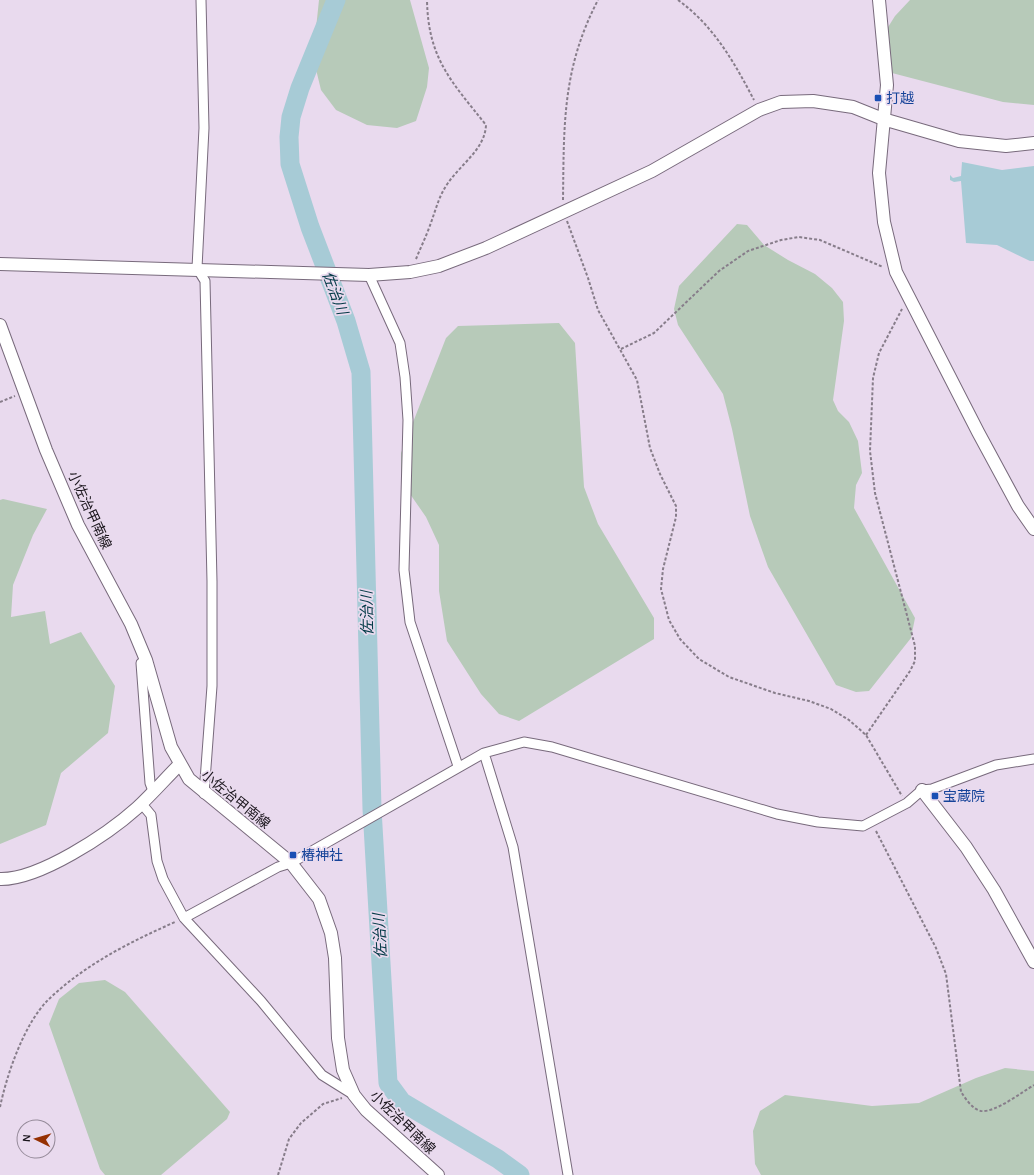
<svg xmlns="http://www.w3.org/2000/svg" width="1034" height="1175" viewBox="0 0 1034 1175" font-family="'Alegreya Sans','Noto Sans JP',sans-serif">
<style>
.green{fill:#b7cab9}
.water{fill:#a7cbd6}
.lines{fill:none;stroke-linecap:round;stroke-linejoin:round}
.river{stroke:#a7cbd6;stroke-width:19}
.street-casing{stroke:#786a7c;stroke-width:11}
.secondary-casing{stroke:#786a7c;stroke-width:14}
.path{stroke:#877d8a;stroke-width:2;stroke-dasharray:3 2;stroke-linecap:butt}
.street{stroke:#fff;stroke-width:9}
.secondary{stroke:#fff;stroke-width:12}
.transit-dot{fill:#1a4fb4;stroke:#e9daee;stroke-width:1.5}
.labels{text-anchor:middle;stroke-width:3.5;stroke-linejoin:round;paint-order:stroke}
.transit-label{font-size:14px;fill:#164399;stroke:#e9daee;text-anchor:start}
.street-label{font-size:14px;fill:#1a151c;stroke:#e9daee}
.water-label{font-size:15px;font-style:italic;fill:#033a47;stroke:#e9daee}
</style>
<rect width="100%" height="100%" fill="#e9daee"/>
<!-- green -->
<path class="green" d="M319,0H410L429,68L427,87L416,121L397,128L367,125L336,110L321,90L313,57Z
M910,0H1034V105L1003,102L892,73L878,63L880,40L895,16Z
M737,224L747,225L764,245L788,260L815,274L832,288L843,302L844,321L833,400L838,411L849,422L858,441L862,473L856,485L854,508L915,618L911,638L869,691L856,692L836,685L768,567L750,516L732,429L723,394L678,325L674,309L679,286Z
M559,323L575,343L584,487L598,524L654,618V639L519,721L499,714L481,694L447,641L439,591V545L426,517L401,481V453L446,338L458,326Z
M3,499L47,509L33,535L13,585L11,617L45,611L50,644L81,632L115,686L108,733L61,773L46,825L0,844V500Z
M105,980L125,992L230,1112L227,1119L161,1175H105L100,1169L49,1024L59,999L79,983Z
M1005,1068L1034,1071V1175H761L755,1164L753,1131L760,1111L785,1095L872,1106L919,1103L976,1078Z"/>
<!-- water -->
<path class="water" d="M962,162L1002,170L1034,166V261H1030L997,245L966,243L961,181L954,182L950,180V175L953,178L961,176Z"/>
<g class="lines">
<!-- river -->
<path class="river" d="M336,0L300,88L291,117L289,137L290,164L310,227L346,321L361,372L372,809L388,1083L402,1102L498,1159L520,1175"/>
<defs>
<path id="street" d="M201,0L204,128L197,268L205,281L212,581V686L204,794
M369,275L400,343L405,377L408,420L404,570L410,622L458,766
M146,660L141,663L150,783L153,791
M484,753L513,847L568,1175
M141,803L151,815L157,861L163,879L184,918L261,1001L322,1075L354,1095
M184,918L278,867L291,863L484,753L524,742L552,747L777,814L818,822L863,826L907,803L922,790L932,789L996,765L1034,759"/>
<path id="secondary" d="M879,0L887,85L879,173L884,222L896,272L978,432L1018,506L1034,529
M0,264L369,275L410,272L439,266L486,248L652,171L759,110L781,102L813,101L853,107L883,119L959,141L1006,146L1034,143
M0,325L46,450L78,525L131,624L146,660L171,747L189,779L291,863L319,899L331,933L335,958L338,1038L343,1070L354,1095L366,1110L438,1175
M922,790L966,847L994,890L1034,962
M0,879C39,880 108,834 137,808C152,794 166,778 180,764"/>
</defs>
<!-- street casing -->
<use href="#street" class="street-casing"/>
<!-- secondary casing -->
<use href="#secondary" class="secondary-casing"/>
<!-- path -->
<path class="path" d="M678,0C714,26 734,62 754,100
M563,200C564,125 562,69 598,0
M567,221L588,278L598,310L637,380L650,448L660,474L676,506V517L663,569L661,589L669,620L680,639L699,659L729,677L775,693L809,701L831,709L849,720L866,735L902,796
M416,259C420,249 425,239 429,228C435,213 438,197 448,183C461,164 485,149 486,125C452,82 428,59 427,0
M621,349L654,333L719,271L748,251L781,240L799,237L820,240L883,267
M0,402L15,396
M866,735L910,671L915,661V646L875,493L870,451L873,378L879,353L902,309
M876,831L936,948L946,974L961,1092C966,1099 972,1109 981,1111C995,1113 1022,1092 1034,1085
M0,1107C7,1074 24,1024 48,1000C84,965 130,942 175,922
M278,1175L289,1139L301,1123L323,1104L342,1098"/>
<!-- street -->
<use href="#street" class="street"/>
<!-- secondary -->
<use href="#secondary" class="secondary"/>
</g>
<!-- markers -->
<g class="transit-dot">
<rect x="874" y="94" width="8" height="8" rx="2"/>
<rect x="931" y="792" width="8" height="8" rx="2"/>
<rect x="289" y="851" width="8" height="8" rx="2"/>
</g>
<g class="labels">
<!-- transit labels -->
<g class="transit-label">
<text x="886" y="103">打越</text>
<text x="943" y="801">宝蔵院</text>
<text x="301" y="860">椿神社</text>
</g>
<!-- street labels -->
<g class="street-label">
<text transform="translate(90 510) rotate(65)" y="5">小佐治甲南線</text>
<text transform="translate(236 799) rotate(39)" y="5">小佐治甲南線</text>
<text transform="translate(403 1122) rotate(44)" y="5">小佐治甲南線</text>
</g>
<!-- water labels -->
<g class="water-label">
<text transform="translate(335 293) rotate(69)" y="5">佐治川</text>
<text transform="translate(367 613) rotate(-91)" y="5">佐治川</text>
<text transform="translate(380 936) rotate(-93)" y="5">佐治川</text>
</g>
</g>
<!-- north arrow -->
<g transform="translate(36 1139) rotate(275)"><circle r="19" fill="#e9daee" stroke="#968b9a"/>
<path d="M0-3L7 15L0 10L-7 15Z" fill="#953002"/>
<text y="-6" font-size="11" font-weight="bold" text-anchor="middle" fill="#1a151c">N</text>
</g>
</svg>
